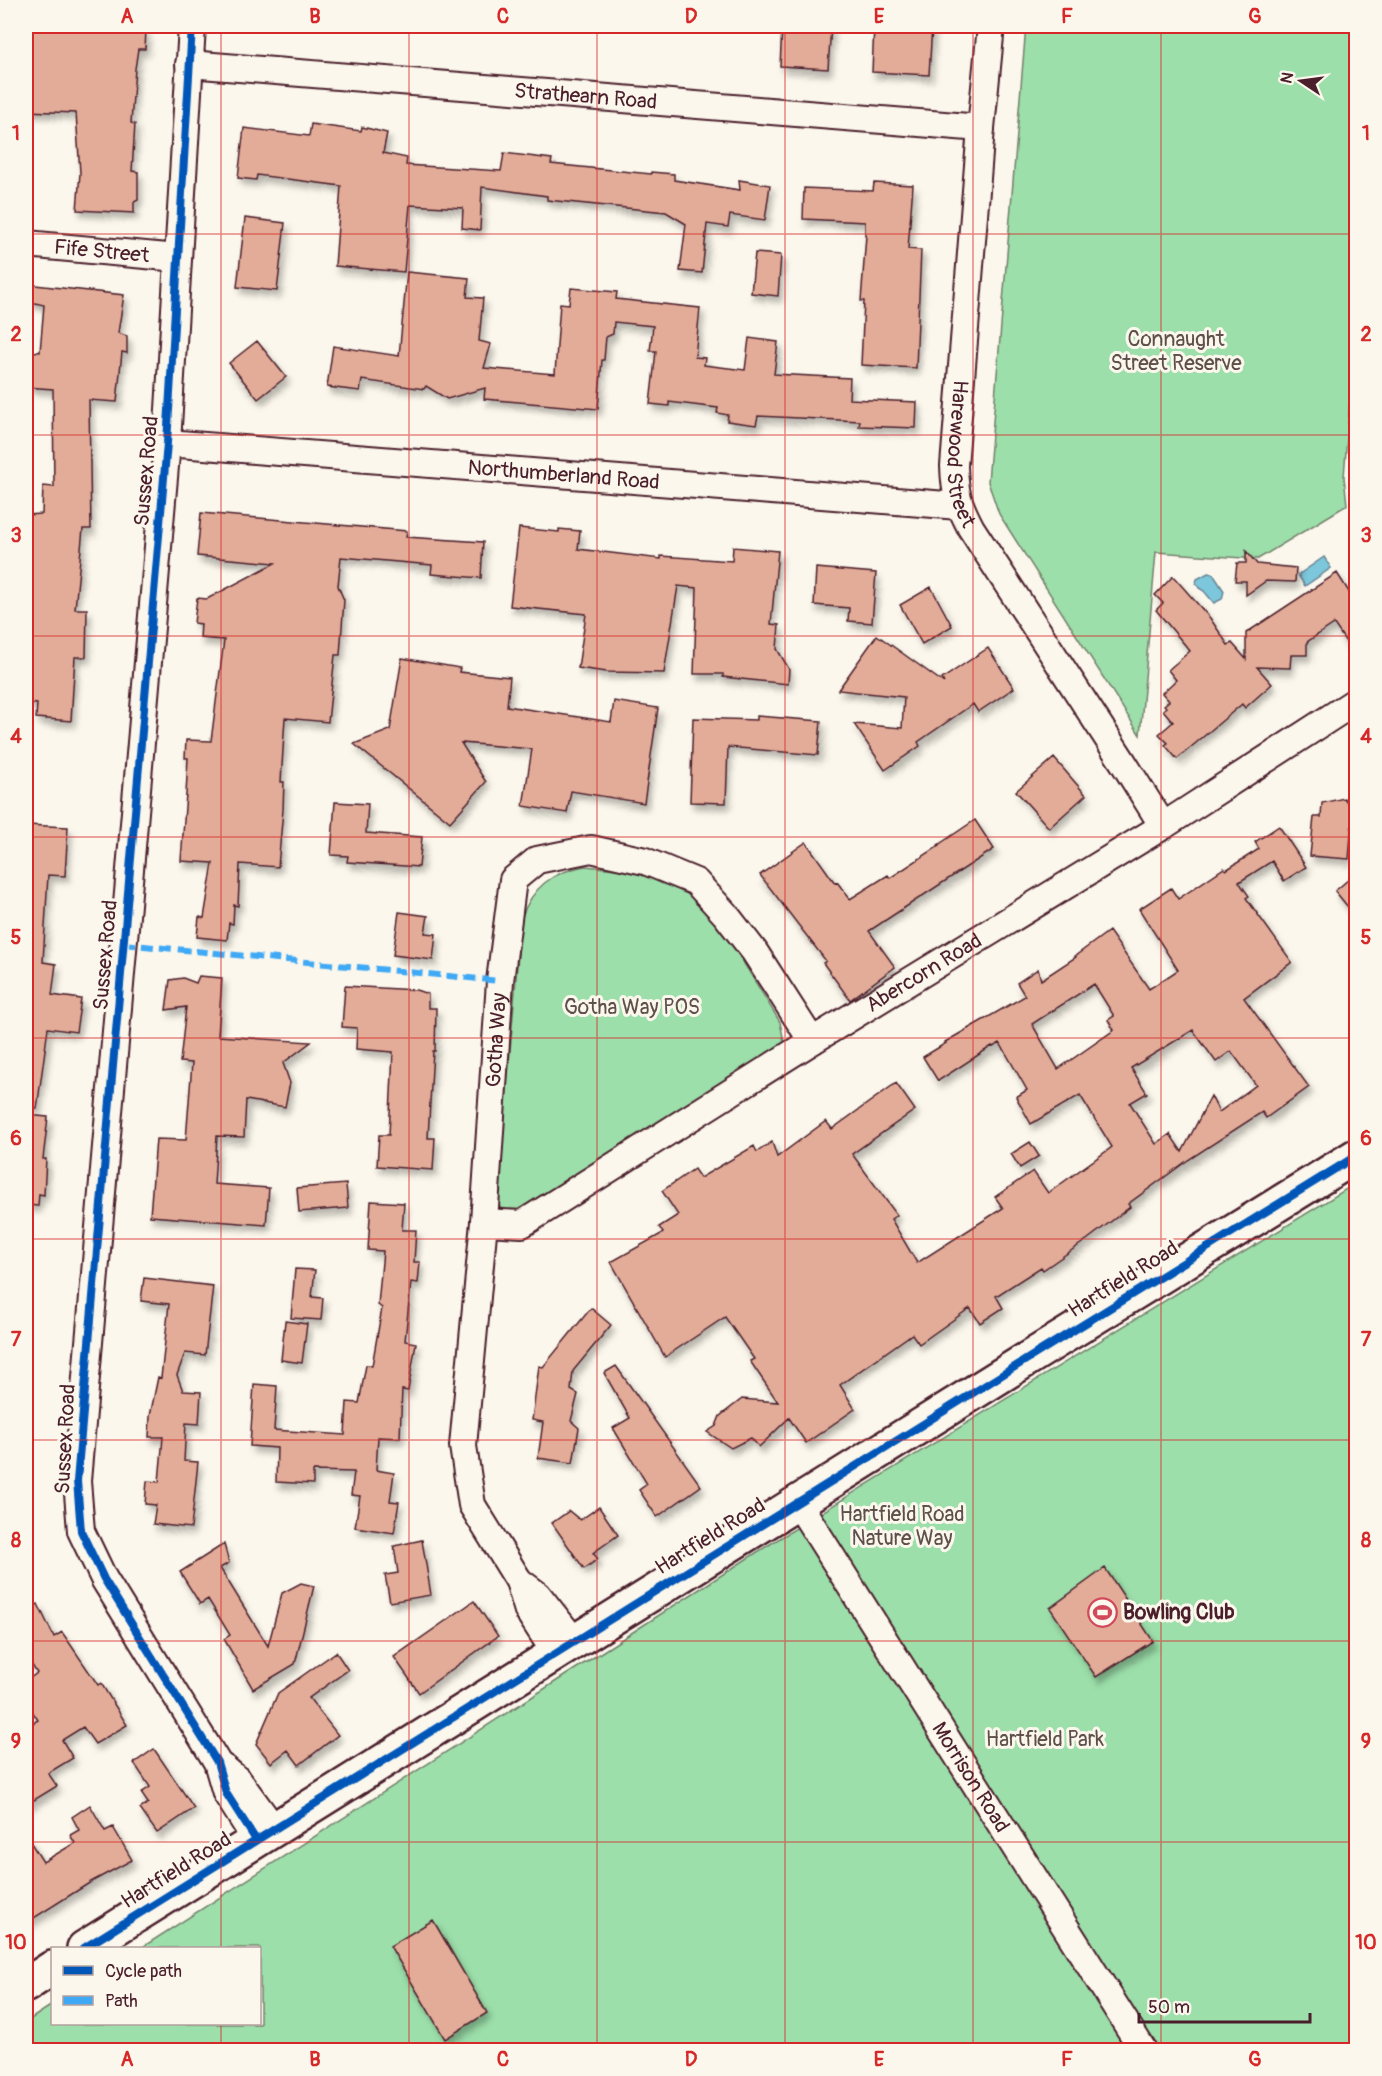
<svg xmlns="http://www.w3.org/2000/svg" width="1382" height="2076" viewBox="0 0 1382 2076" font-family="Pangolin,sans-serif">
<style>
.green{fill:#9cdfaa;stroke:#737f6a;stroke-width:1.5}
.water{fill:#7cc7db;stroke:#688495;stroke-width:1.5}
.building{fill:#e3ac98;stroke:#4a1f2b;stroke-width:1.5;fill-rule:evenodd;filter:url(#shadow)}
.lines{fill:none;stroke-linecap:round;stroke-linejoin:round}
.street-casing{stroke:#4a1f2b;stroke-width:30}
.secondary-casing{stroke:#4a1f2b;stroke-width:38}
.street{stroke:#fbf7ec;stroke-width:26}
.secondary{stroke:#fbf7ec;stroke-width:33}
.quiet{stroke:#3fa9f5;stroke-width:6;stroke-dasharray:12 6;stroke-linecap:butt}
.cycleway-casing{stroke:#fbf7ec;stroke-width:11}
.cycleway{stroke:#0057b8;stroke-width:8}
.grid{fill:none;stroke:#d62828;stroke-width:1.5;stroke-opacity:0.55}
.labels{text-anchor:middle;stroke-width:6;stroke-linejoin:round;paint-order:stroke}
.street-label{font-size:21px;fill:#4a1f2b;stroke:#fbf7ec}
.park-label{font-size:21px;fill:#5e4f4b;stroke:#fbf7ec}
.poi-label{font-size:21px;font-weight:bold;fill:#4a1f2b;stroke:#fbf7ec;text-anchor:start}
.neatline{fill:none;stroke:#d62828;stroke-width:2}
.grid-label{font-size:20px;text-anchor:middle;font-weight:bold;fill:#d62828}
</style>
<defs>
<filter id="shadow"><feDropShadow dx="3.5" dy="6" stdDeviation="3" flood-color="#0004"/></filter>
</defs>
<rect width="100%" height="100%" fill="#fbf7ec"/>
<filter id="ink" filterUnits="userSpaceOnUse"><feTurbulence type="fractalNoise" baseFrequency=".0167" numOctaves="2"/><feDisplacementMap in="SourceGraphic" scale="12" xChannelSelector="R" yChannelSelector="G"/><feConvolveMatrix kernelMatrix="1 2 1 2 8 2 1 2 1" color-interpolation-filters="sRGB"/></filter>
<g filter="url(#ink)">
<!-- green -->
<path class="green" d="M1026,26H1356V319L1344,477L1347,505L1258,559L1156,552L1140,735L999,514L988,482Z
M585,866L648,872L666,881L693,897L721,926L780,1022L784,1042L780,1053L520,1217L503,1213L499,1205L498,1195L521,919C532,887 552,872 585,866Z
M1356,1183V2050H26V2022L52,2005V2024H260V1948H141L759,1551Z"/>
<!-- water -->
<path class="water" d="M1324,557L1331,568L1305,586L1298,575Z
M1208,573L1213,574L1224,591L1222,599L1214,603L1204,591L1199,588L1196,583L1197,579Z"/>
<!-- building -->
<path class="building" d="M26,26H97L146,30L145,49H138L135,69L131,123L135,124L132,171L138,172V200L134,202V213L77,210L80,173L76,113L26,111Z
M782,26H831L828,69L780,66Z
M874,26H932L929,75L872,72Z
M311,124L361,131L362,127L387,133L383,153L407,158L406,165L501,171L504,153L552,159L551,164L651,174V172L674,174V180L740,190L739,180L770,185L765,220L730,215L728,227L707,224L702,273L680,271L686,224L666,212L547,200V196L482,187L480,230L462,228L463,208L410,205L404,272L335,266L341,186L257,175L256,180L238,178L244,128L309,136Z
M874,183L913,185L908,249L921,250L916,368L861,365L864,301H861L866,235H865V222L803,219L804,188L873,191Z
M245,218L285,223L277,291L237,287Z
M755,253L781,255L778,296L751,293Z
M407,272L469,278L467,297L483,298L479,341L491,344L484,368L555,374L560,303L569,304L571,288L617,292L616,299L700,308L695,357L705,358L704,365L745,370L749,338L778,342L774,374L850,378L849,399L917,402L916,428L859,426L860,421L758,416L756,425L727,421L728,415L717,413L718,408L669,402V406L650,404L656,351H650L653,326L614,322L613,334L606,337L604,360H602L598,409L484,399L485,388L447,399L426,386L424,389L362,380L360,391L327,387L333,346L399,356Z
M26,284L124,295L118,333L127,336V353L122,352L117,402L89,400L91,529H83L75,609H87L86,657H75L71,721L36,718L37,704L26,703V515L42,514L43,486L54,487L53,389L26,387V351L40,352L44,305L26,301Z
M257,341L286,377L258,399L229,363Z
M201,513L407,531L406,537L483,542L481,578L431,574L432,565L341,557L338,586L344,600L340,655H335L328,722L285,718L281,782H284L283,810L278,867L240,864L238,906L234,905L233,924L229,923L227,940L197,937L199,917L204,918L213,863L181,861L186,794L188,758H185L186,740L211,741L224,640L200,638L201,624L194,623L197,598L207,599L275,563L197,556Z
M519,528L559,532V529L580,531L578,549L661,559V556L732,561L733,547L778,551L771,624L779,625L777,649L789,669L788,684L723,677V674H694L697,588L678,586L664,673L607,672L578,668L586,614L510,606Z
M1246,551L1257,564L1296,568L1295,582L1266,581L1246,595V581H1235L1237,563H1246Z
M816,568L876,573L872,623L848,621L849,608L814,605Z
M1337,573L1356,603V657L1334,624L1307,642V655H1291L1290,668L1257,667L1272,684L1245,708L1242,704L1177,759L1165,745L1168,743L1159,734L1173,722L1163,710L1166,707L1164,705L1169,701L1162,693L1176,680L1168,670L1190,651L1156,610L1163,603L1155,595L1173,576L1210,618L1228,645L1232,643L1246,659V633Z
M931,587L952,626L922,644L900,605Z
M877,635L944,683L942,679L988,648L1014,688L978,712L973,704L918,742L920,746L885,770L854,724L902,728L904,697L838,690Z
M402,658L460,668L459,672L510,677L507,706L611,722L614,701L658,708L644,803L571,791L567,813L523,806L532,749L461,743L486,782L450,822L354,744L390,730Z
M757,716L821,721L818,755L728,747L726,803L690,802L693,718L757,720Z
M1054,758L1086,795L1049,828L1016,791Z
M1344,798L1353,810L1349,859L1310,856L1314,817H1321L1322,803Z
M335,802L368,804L366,833L422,837L419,867L347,862L348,856L331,855Z
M975,820L994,849L869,931L895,967L850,1000L823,963L826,961L760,875L806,842L835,883L837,882L850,899L888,875L890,878L939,846L938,845Z
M26,825L68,827L65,876L48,875L43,962L56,964L52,995L81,999L76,1032L48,1028L37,1109L26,1108Z
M1279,826L1306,867L1284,881L1272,861L1239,882L1249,896L1246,898L1292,962L1244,998L1309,1087L1266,1118L1262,1112L1188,1160L1128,1204L1130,1207L1088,1239L1043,1270L1041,1267L996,1296L1003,1308L980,1323L970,1308L919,1344L912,1334L840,1385L855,1409L806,1443L789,1418L759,1447L751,1438L731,1448L707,1432L716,1426L720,1416L742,1399L778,1402L750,1361L754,1359L725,1317L665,1357L611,1262L663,1233L659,1227L678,1215L662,1191L694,1169L700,1178L754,1146L757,1152L772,1142L777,1157L826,1121L832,1129L896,1083L915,1110L852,1154L897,1215L891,1219L917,1263L1003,1208L995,1197L1033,1171L1048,1193L1112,1147L1080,1095L1031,1124L1016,1097L1027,1090L1000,1043L993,1047L992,1046L938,1081L923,1057L946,1043L945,1042L1025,996L1017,983L1038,969L1041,980L1076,957L1075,956L1109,931L1149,989L1178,970L1139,909L1171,888L1178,899L1224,868L1226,870L1259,849L1255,842ZM1094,984L1114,1016L1108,1020L1114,1030L1058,1069L1032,1024ZM1193,1030L1216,1062L1231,1051L1256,1085L1219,1112L1211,1096L1182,1152L1170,1134L1156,1144L1130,1103L1147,1093L1131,1068Z
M1356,873V917L1335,891Z
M399,912L428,916L425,933L436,934L433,960L393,955Z
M199,976L222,978L218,1036L311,1042L283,1063L290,1083L285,1107L246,1100L244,1137L217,1136L214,1184L269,1188L266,1225L150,1216L156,1139L186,1140L192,1063L180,1062L186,1007L166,1010L170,980L183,978L196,983Z
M345,986L416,990L428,994V1008H436L435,1051H433L428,1138H435L433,1170L377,1166L379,1135H389L393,1052L356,1049L357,1028L342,1027Z
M26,1115L48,1117L43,1159H46L44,1195L39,1194L38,1206L26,1205Z
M1030,1142L1039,1156L1020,1168L1011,1154Z
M346,1184L348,1208L299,1212L297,1188Z
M371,1201L404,1203L402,1230H416L414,1262H420L418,1283L411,1282L405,1341L416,1343L408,1391L402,1390L400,1438L378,1437L376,1470L394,1473L390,1501L399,1502L394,1533L355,1527L360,1496L351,1495L354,1472L313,1471V1484L276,1482L277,1448L250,1446L254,1384L277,1386L274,1430L345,1435L347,1402L359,1403L366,1365L372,1366L382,1308L378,1305L383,1251L368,1250Z
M295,1269L315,1270L312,1297L323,1298L321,1320L291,1318Z
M144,1278L213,1286L205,1355L185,1353L177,1375L183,1391L201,1392L199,1424L186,1423L184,1461L198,1462L191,1528L153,1524L156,1505L145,1504L147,1481L159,1482L163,1437H149L150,1416L158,1377L161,1378L169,1304L141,1301Z
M591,1308L611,1325L573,1371L571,1390L578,1394L571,1421L579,1428L573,1463L538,1458L543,1422L532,1420L539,1366L543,1367Z
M285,1321L307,1324L302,1363L281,1360Z
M616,1366L701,1486L657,1517L639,1490L647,1484L613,1428L630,1418L604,1373Z
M599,1507L618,1535L593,1553L598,1559L584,1569L552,1523L569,1511L580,1520Z
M422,1540L431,1595L390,1602L385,1575L398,1573L394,1546Z
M224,1544L229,1563L220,1568L268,1646L282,1593L301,1583L314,1586L295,1664L253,1689L224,1639L230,1635L208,1599L200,1604L180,1572Z
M1105,1568L1153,1641L1096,1677L1050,1608Z
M474,1601L498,1636L419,1693L394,1657Z
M38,1604L54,1637L62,1632L98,1685L101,1683L127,1725L95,1744L83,1727L62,1740L73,1758L48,1773L57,1786L26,1805V1727L38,1720L26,1702V1681L37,1673L26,1656V1609Z
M336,1652L348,1670L309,1698L338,1735L299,1765L288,1750L271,1763L256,1744L278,1693Z
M154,1749L194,1808L157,1833L140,1809L148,1803L141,1793L150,1787L134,1763Z
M90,1805L105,1831L113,1827L132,1860L91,1882L26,1923V1835L43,1862L75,1843L70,1835L79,1830L72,1817Z
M433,1920L487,2013L445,2039L390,1946Z"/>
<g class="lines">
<defs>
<g id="street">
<path d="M192,26L167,443L77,1481L81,1531L104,1579L217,1762L226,1793L256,1840"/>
<path id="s1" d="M991,26L981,128L954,466C955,494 958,503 971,528L1123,762L1163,826"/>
<path id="s2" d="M189,64L981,128"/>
<path id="s3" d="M26,244L178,258"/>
<path id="s4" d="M167,443L959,506"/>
<path id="s5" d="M484,1222L522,1224L812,1041L1163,826L1356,701"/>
<path id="s6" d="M798,1503L1143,2050"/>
<path d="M519,1581L538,1595L575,1642"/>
<path id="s7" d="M556,1654L528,1611L519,1581L472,1505L463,1446L484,1222L500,981L513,880L537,860L591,849L645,861L696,882L726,915L754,951L812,1041"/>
<path d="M224,1768L238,1780L274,1829"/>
</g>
<path id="secondary" d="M84,1948L1037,1353L1356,1156
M26,1985L52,1968"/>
</defs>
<!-- street casing -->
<use href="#street" class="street-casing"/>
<!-- secondary casing -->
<use href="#secondary" class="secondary-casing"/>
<!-- street -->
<use href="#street" class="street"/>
<!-- secondary -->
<use href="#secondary" class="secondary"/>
<!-- quiet -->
<path class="quiet" d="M124,944L500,981"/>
<defs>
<path id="cycleway" d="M192,26L167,443L77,1481L81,1531L104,1579L217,1762L226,1793L256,1840
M84,1948L1037,1353L1356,1156"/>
</defs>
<!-- cycleway casing -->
<use href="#cycleway" class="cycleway-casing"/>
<!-- cycleway -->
<use href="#cycleway" class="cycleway"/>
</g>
</g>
<!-- grid -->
<path class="grid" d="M221,26V1948M409,26V2050M597,26V2050M785,26V2050M973,26V2050M1161,26V2050M26,234H1356M26,435H1356M26,636H1356M26,837H1356M26,1038H1356M26,1239H1356M26,1440H1356M26,1641H1356M26,1842H1356M221,2024V2050"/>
<!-- icons -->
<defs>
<symbol id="stadium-ring" viewBox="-11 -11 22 22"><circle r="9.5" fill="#fbf7ec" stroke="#d1495b" stroke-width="1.5"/><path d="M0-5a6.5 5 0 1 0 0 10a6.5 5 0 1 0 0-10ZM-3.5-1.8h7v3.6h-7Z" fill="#d1495b"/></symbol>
</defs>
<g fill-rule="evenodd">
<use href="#stadium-ring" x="1086" y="1596" width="33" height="33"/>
</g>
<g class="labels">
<!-- street labels -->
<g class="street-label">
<text dy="7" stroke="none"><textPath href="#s2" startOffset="398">Strathearn Road</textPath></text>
<text dy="7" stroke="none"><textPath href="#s3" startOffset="76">Fife Street</textPath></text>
<text dy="7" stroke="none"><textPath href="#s1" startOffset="430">Harewood Street</textPath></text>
<text transform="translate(146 471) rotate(-85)" y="7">Sussex Road</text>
<text dy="7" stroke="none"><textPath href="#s4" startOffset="398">Northumberland Road</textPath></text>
<text transform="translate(105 955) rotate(-85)" y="7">Sussex Road</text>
<text dy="7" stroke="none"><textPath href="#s5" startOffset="512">Abercorn Road</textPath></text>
<text dy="7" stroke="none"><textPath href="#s7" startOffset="639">Gotha Way</textPath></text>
<text transform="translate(1123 1279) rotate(-32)" y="7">Hartfield Road</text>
<text transform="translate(65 1439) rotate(-87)" y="7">Sussex Road</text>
<text transform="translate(710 1536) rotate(-32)" y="7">Hartfield Road</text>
<text dy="7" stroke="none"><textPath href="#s6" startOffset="324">Morrison Road</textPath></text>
<text transform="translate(176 1870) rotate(-32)" y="7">Hartfield Road</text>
</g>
<!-- park labels -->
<g class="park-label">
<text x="1176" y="346">Connaught<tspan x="1176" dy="24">Street Reserve</tspan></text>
<text x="632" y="1014">Gotha Way POS</text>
<text x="902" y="1521">Hartfield Road<tspan x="902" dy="24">Nature Way</tspan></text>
<text x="1045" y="1746">Hartfield Park</text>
</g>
<!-- poi labels -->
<g class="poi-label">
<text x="1123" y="1619">Bowling Club</text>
</g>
</g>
<!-- margin -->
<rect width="1382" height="2076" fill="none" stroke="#fbf7ec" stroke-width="66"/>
<!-- legend -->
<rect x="51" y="1947" width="210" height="78" fill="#fbf7ec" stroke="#b4a19f" stroke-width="1.5"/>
<rect x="63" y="1966" width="30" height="9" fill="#0057b8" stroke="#b4a19f" stroke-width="1.5"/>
<text x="105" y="1977" font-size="18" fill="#4a1f2b">Cycle path</text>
<rect x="63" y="1996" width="30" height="9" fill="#3fa9f5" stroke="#b4a19f" stroke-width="1.5"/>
<text x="105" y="2007" font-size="18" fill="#4a1f2b">Path</text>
<!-- north arrow -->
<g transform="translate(1301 81) rotate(283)" stroke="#fbf7ec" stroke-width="4.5" paint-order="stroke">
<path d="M0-4.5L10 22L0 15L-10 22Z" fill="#4a1f2b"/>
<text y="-9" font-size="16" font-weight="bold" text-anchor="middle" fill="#4a1f2b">N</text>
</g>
<!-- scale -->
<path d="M1139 2013v9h171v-9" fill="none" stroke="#4a1f2b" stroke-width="3"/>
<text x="1148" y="2013" font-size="18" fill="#4a1f2b" stroke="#fbf7ec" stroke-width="4.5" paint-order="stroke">50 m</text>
<rect x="33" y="33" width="1316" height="2010" class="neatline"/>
<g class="grid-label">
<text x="127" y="23">A</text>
<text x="315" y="23">B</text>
<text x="503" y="23">C</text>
<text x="691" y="23">D</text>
<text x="879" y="23">E</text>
<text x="1067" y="23">F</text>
<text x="1255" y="23">G</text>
<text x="16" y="140">1</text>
<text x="1366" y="140">1</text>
<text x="16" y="341">2</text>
<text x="1366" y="341">2</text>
<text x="16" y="542">3</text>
<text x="1366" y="542">3</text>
<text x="16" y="743">4</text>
<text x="1366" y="743">4</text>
<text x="16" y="944">5</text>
<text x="1366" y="944">5</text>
<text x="16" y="1145">6</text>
<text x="1366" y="1145">6</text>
<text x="16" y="1346">7</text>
<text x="1366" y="1346">7</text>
<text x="16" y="1547">8</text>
<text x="1366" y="1547">8</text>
<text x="16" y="1748">9</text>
<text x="1366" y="1748">9</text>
<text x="16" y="1949">10</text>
<text x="1366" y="1949">10</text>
<text x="127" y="2066">A</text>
<text x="315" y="2066">B</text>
<text x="503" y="2066">C</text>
<text x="691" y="2066">D</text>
<text x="879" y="2066">E</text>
<text x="1067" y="2066">F</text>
<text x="1255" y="2066">G</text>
</g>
</svg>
